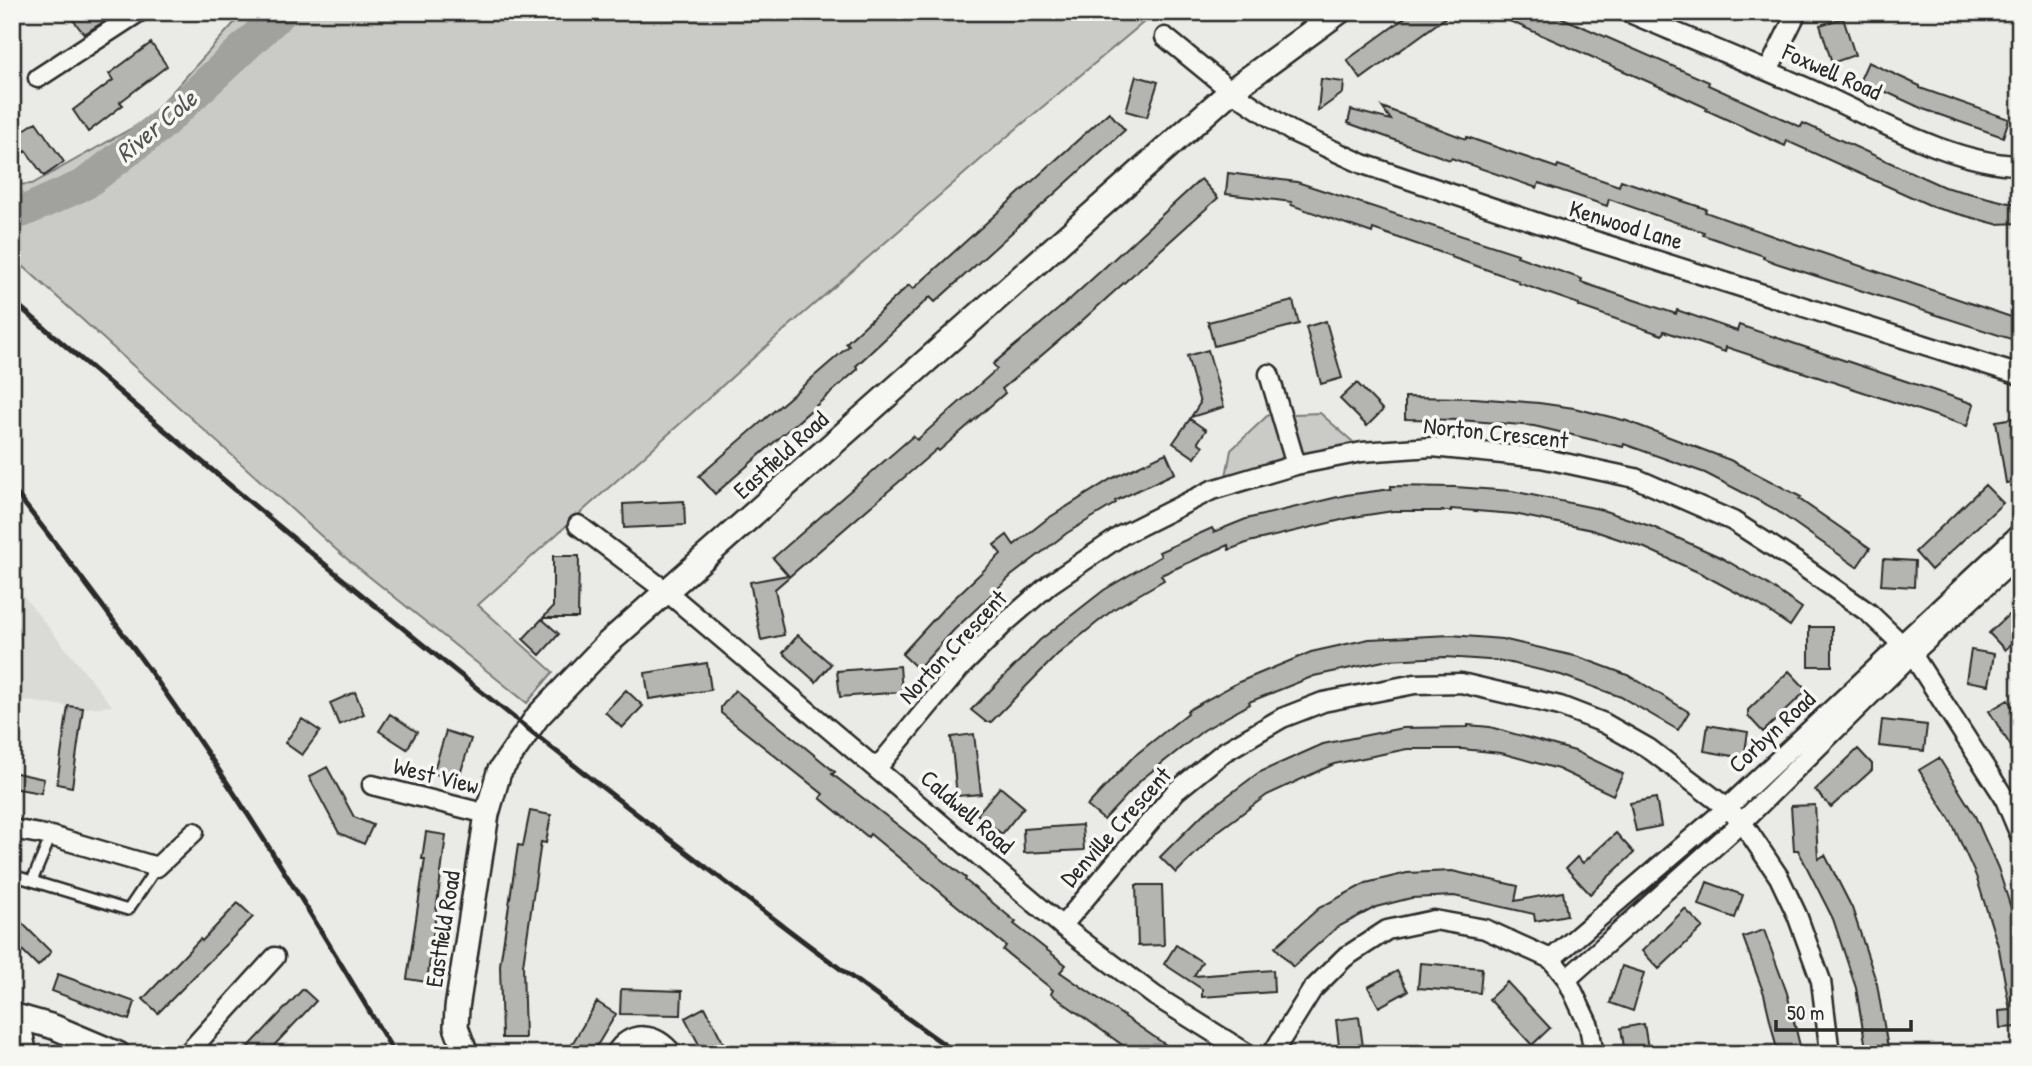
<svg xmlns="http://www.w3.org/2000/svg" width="2032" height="1066" viewBox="0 0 2032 1066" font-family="'Patrick Hand',sans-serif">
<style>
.built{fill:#dadad6}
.green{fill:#cacac7;stroke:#7a7a79;stroke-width:2}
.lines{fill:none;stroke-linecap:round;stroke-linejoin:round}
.river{stroke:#a1a19e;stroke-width:32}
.building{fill:#b4b4b1;stroke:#2b2b2b;stroke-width:2}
.service-casing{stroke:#2b2b2b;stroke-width:14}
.minor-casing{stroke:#2b2b2b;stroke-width:23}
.tertiary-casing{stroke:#2b2b2b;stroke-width:28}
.service{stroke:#f6f6f2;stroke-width:9}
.minor{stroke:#f6f6f2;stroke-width:18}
.tertiary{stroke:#f6f6f2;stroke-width:23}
.rail{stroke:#2b2b2b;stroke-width:5}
.labels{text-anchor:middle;stroke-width:7;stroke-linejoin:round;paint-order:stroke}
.street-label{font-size:24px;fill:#2b2b2b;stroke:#f6f6f2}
.water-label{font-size:26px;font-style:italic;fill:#545453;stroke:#f6f6f2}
</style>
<rect width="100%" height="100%" fill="#eaeae6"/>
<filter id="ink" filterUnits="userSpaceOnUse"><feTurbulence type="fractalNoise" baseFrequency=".0143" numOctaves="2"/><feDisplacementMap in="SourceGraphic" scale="14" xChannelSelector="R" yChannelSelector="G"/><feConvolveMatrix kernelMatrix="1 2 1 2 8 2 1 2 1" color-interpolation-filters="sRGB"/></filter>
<g filter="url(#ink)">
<!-- built -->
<path class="built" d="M12,582L112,706L83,708L12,699Z"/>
<!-- green -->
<path class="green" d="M244,12H1156L1009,135L780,334L478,605L553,672L527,703L341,554L12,256V185L32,184L148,119Z
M1320,413L1360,448L1224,487L1231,450L1268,415Z"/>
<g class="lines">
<!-- river -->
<path class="river" d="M12,211L22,212L85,184L159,127L282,12"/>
</g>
<!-- building -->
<path class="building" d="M67,12H103L108,19L84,34Z
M1413,12H1453L1361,79L1347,60Z
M1489,12H1549L1709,82L1708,85L1781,118L1801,127L1803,123L1944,187L2009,203L2020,202V223L1996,224L1936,208L1787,141L1785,146L1772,140L1706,110L1707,108L1672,92Z
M1843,18L1855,55L1832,63L1820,25Z
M151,43L167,66L120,102L123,105L88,132L73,110L113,80L109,74Z
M1868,62L1920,86V88L2009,119L2003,137L1923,109L1860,80Z
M1136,76L1158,82L1147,117L1126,111Z
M1321,79L1344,82L1343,93L1318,111Z
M1382,107L1466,139L1467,137L1557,168L1558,165L1619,186L1621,180L1706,209L1705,212L1784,240L2020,320V342L1776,263L1763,258L1764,256L1703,235L1704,232L1609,199L1607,206L1539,183L1537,188L1451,158L1450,160L1348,123L1351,110L1391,120Z
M1109,112L1125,130L935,302L930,297L856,366L858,369L715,494L699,476L849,346L846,343L909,285L913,289Z
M36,122L64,162L44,176L26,151L12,161V138Z
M1228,173L1297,182L1518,254L1517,256L1582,279L1581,282L1676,314L1677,310L1737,331L1739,325L1974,404L1967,426L1726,347L1725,352L1664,331L1662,335L1578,306L1579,304L1518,283L1519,281L1451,257V256L1373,229L1372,233L1291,205L1292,202L1226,194Z
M1201,179L1218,198L1075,327L1002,389L1005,393L939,451L937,449L775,589L784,635L761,640L750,582L788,575L773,558L913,436L917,440L997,369L993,364L1067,302Z
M1293,301L1299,324L1214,346L1208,322Z
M1326,321L1342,378L1321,384L1306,327Z
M1208,350L1224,407L1191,417L1200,403L1187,356Z
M1357,383L1383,410L1367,426L1340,399Z
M1405,397L1474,398L1539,403L1574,408L1627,421L1730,460L1801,497L1799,499L1870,548L1857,567L1773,508L1705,473L1624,444L1623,447L1534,426L1460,420L1405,419Z
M2020,417V481L2006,483L1996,421Z
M1190,419L1206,430L1198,442L1203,446L1195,458L1173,443Z
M1166,453L1175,473L1115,501L1116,503L1067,533L1011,576L954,630L918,669L902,654L945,607L1001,554L994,545L1007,535L1014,545L1047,519L1111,479Z
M1985,485L2003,503L1931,570L1915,552Z
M1391,486L1455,487L1512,491L1599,509L1653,527L1720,557L1767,584L1802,608L1790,626L1758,604L1700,573L1645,548L1592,530L1514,514L1451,509V511H1393L1354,517L1249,542L1229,550L1228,545L1161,575L1164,580L1114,609L1058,654L991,722H986L971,710L1040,640L1104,590L1161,556L1159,552L1212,528L1214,532L1246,519L1346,495L1391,489Z
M684,501L685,525L624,528L623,504Z
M553,556H579L578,618H543L553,607Z
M1883,559L1915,561L1914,587L1881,585Z
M2020,604V636L2005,650L1989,633Z
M542,619L559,634L540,655L523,639Z
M1809,627H1832V666H1809Z
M798,635L831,664L816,682L783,653Z
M1451,635L1502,639L1579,657L1630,676L1689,712L1678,730L1621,697L1561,675L1502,661L1445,657L1388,660L1314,676L1249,702L1250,704L1204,730L1142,779L1104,820L1087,806L1133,757L1188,713L1187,711L1239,682L1311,652L1369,639Z
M1971,650L1994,654L1989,685L1966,681Z
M707,663L711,690L649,699L645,673Z
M900,666L902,692L840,697L837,671Z
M1789,671L1807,690L1763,732L1748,716V710Z
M626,690L643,706L622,728L605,712Z
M735,690L835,772L832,774L966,878L965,880L1016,922L1014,924L1066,965L1060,972L1179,1054H1135L1051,994L1053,990L1003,950L1006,946L870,834L868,837L820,798L823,794L721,713V707Z
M355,692L364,714L339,725L330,703Z
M2008,700L2020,719V761L1989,711Z
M68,706L83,708L72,787L57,784Z
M390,714L417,732L407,749L379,731Z
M302,719L320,731L302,755L285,743Z
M1882,720L1927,725L1924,751L1879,746Z
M1468,725L1490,727L1575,751L1623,774L1613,795L1558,769L1501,753L1462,749H1407L1334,764L1267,795L1217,832L1176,873L1160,857L1202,815L1258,773L1323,744L1402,728L1468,727Z
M1708,725L1748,732L1744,758L1704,751Z
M446,731L471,739L458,781L433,773Z
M974,734L981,794L957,796L951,737Z
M1858,749L1872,764V770L1831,807L1815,790Z
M1939,758L1975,816L1998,868L2020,936V1027L2000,1028L1999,1011L2010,1010L1999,949L1976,876L1951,821L1919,770Z
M327,767L354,817L373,825L364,844L339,833L309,777Z
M12,772L44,779L41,793L12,788Z
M1000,787L1024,807L1002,834L977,814Z
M1656,798L1661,826L1636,831L1630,803Z
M1815,805L1818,859L1825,855L1852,908L1877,984L1889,1054H1867L1856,988L1833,919L1798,850H1794L1791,806Z
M530,811L551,815L546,843L541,842L523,965L525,1038H502L500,965L518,845L523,846Z
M1082,825L1084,850L1024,853L1023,829Z
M426,832L446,835L427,982L407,979L425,859H422Z
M1616,833L1634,853L1590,894L1566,868L1577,857L1583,863Z
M1452,871L1518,886L1515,901L1563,892L1567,915L1535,921L1534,914L1454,896L1411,898L1376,907L1336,928L1293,967L1275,947L1319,908L1366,883L1407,873Z
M1707,882L1743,895L1735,918L1699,905Z
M1136,885H1162L1164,945L1138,946Z
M238,903L253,917L158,1013L143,999L200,939L202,941Z
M1685,909L1703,927L1659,969L1642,951Z
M12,913L51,952L38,966L12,940Z
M1764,930L1787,993L1801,1050L1778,1054L1764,994L1743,937Z
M1176,945L1202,962L1194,976L1273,970L1274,992L1202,997V989L1164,964Z
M1420,963L1482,968L1480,993L1418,988Z
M1622,966L1644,973L1633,1011L1610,1003Z
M1397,971L1408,991L1379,1007L1368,987Z
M58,974L135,1002L129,1020L52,991Z
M1507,982L1550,1028L1532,1045L1489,999Z
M303,989L316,1001L266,1054H242Z
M621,989L682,991L681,1015L620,1014Z
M597,1002L616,1014L592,1054H566Z
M705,1007L729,1054H704L685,1018Z
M1359,1017L1364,1054H1340L1336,1020Z
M1644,1024L1649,1054H1625L1621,1028Z"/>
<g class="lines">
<defs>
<path id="service" d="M12,875L32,881L51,836
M32,881L128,910L157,867"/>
<path id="minor" d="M1627,12C1689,38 1752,64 1814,91C1876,119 1952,164 2020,165
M1165,37L1231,91L1291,131L1363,164L1544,225L2020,375
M1768,71L1797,12
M38,78L139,12
M1269,374L1296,465
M578,525L667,592L1062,926L1155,996L1248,1054
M877,768L960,668L1005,623L1050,584L1122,535L1212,490L1296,465L1362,452L1432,447L1541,458L1635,478L1733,521L1795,561L1869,613L1912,654L2004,797L2020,835
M372,785L487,814
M12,829L51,836L157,867L194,832
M1062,926L1176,791L1224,752L1282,718L1323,702L1415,684L1461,683L1560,706L1604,723L1648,748L1727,808L1742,822L1779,877L1797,915L1821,981L1830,1054
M1551,959L1727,808L2020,533
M1567,979L1742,822L1912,654L2020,555
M20,1017L27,1054
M187,1054L275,957
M615,1054C631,1029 656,1032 673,1054
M1272,1054L1312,990L1344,958L1387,930L1434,920L1485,929L1551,959L1567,979L1589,1026L1594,1054"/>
<path id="tertiary" d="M12,1015L54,1027L118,1054
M466,1054L456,1027L457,1008L487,814L499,772L538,716L608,643L1231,91L1339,12"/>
</defs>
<!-- service casing -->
<use href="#service" class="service-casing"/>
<!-- minor casing -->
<use href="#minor" class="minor-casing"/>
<!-- tertiary casing -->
<use href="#tertiary" class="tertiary-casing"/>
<!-- service -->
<use href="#service" class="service"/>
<!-- minor -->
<use href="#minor" class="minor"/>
<!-- tertiary -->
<use href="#tertiary" class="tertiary"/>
<!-- rail -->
<path class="rail" d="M12,300C232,489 454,675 685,851C775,920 865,989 958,1054
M12,488C83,578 152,671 216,766C279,860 337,957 395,1054"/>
</g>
</g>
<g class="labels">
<!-- street labels -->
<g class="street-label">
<text transform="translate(1832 72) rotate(24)" y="8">Foxwell Road</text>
<text transform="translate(1626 225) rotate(17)" y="8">Kenwood Lane</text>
<text transform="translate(1496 433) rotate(6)" y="8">Norton Crescent</text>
<text transform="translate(781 455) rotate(-42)" y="8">Eastfield Road</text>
<text transform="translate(953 647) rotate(-47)" y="8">Norton Crescent</text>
<text transform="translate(1772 732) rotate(-43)" y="8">Corbyn Road</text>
<text transform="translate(436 776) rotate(14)" y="8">West View</text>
<text transform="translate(967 812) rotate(41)" y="8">Caldwell Road</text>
<text transform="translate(1116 827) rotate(-48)" y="8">Denville Crescent</text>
<text transform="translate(443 929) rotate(-81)" y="8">Eastfield Road</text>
</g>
<!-- water labels -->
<g class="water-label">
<text transform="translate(156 126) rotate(-40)" y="9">River Cole</text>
</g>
</g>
<!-- margin -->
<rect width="2032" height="1066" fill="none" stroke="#f6f6f2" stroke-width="42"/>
<rect x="21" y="21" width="1990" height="1024" fill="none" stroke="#2b2b2b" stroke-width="2.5" filter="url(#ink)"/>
<!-- scale -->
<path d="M1776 1020v10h135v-10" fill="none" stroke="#2b2b2b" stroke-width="3.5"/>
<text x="1787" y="1020" font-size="21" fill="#2b2b2b" stroke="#f6f6f2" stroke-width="5" paint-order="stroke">50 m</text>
</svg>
